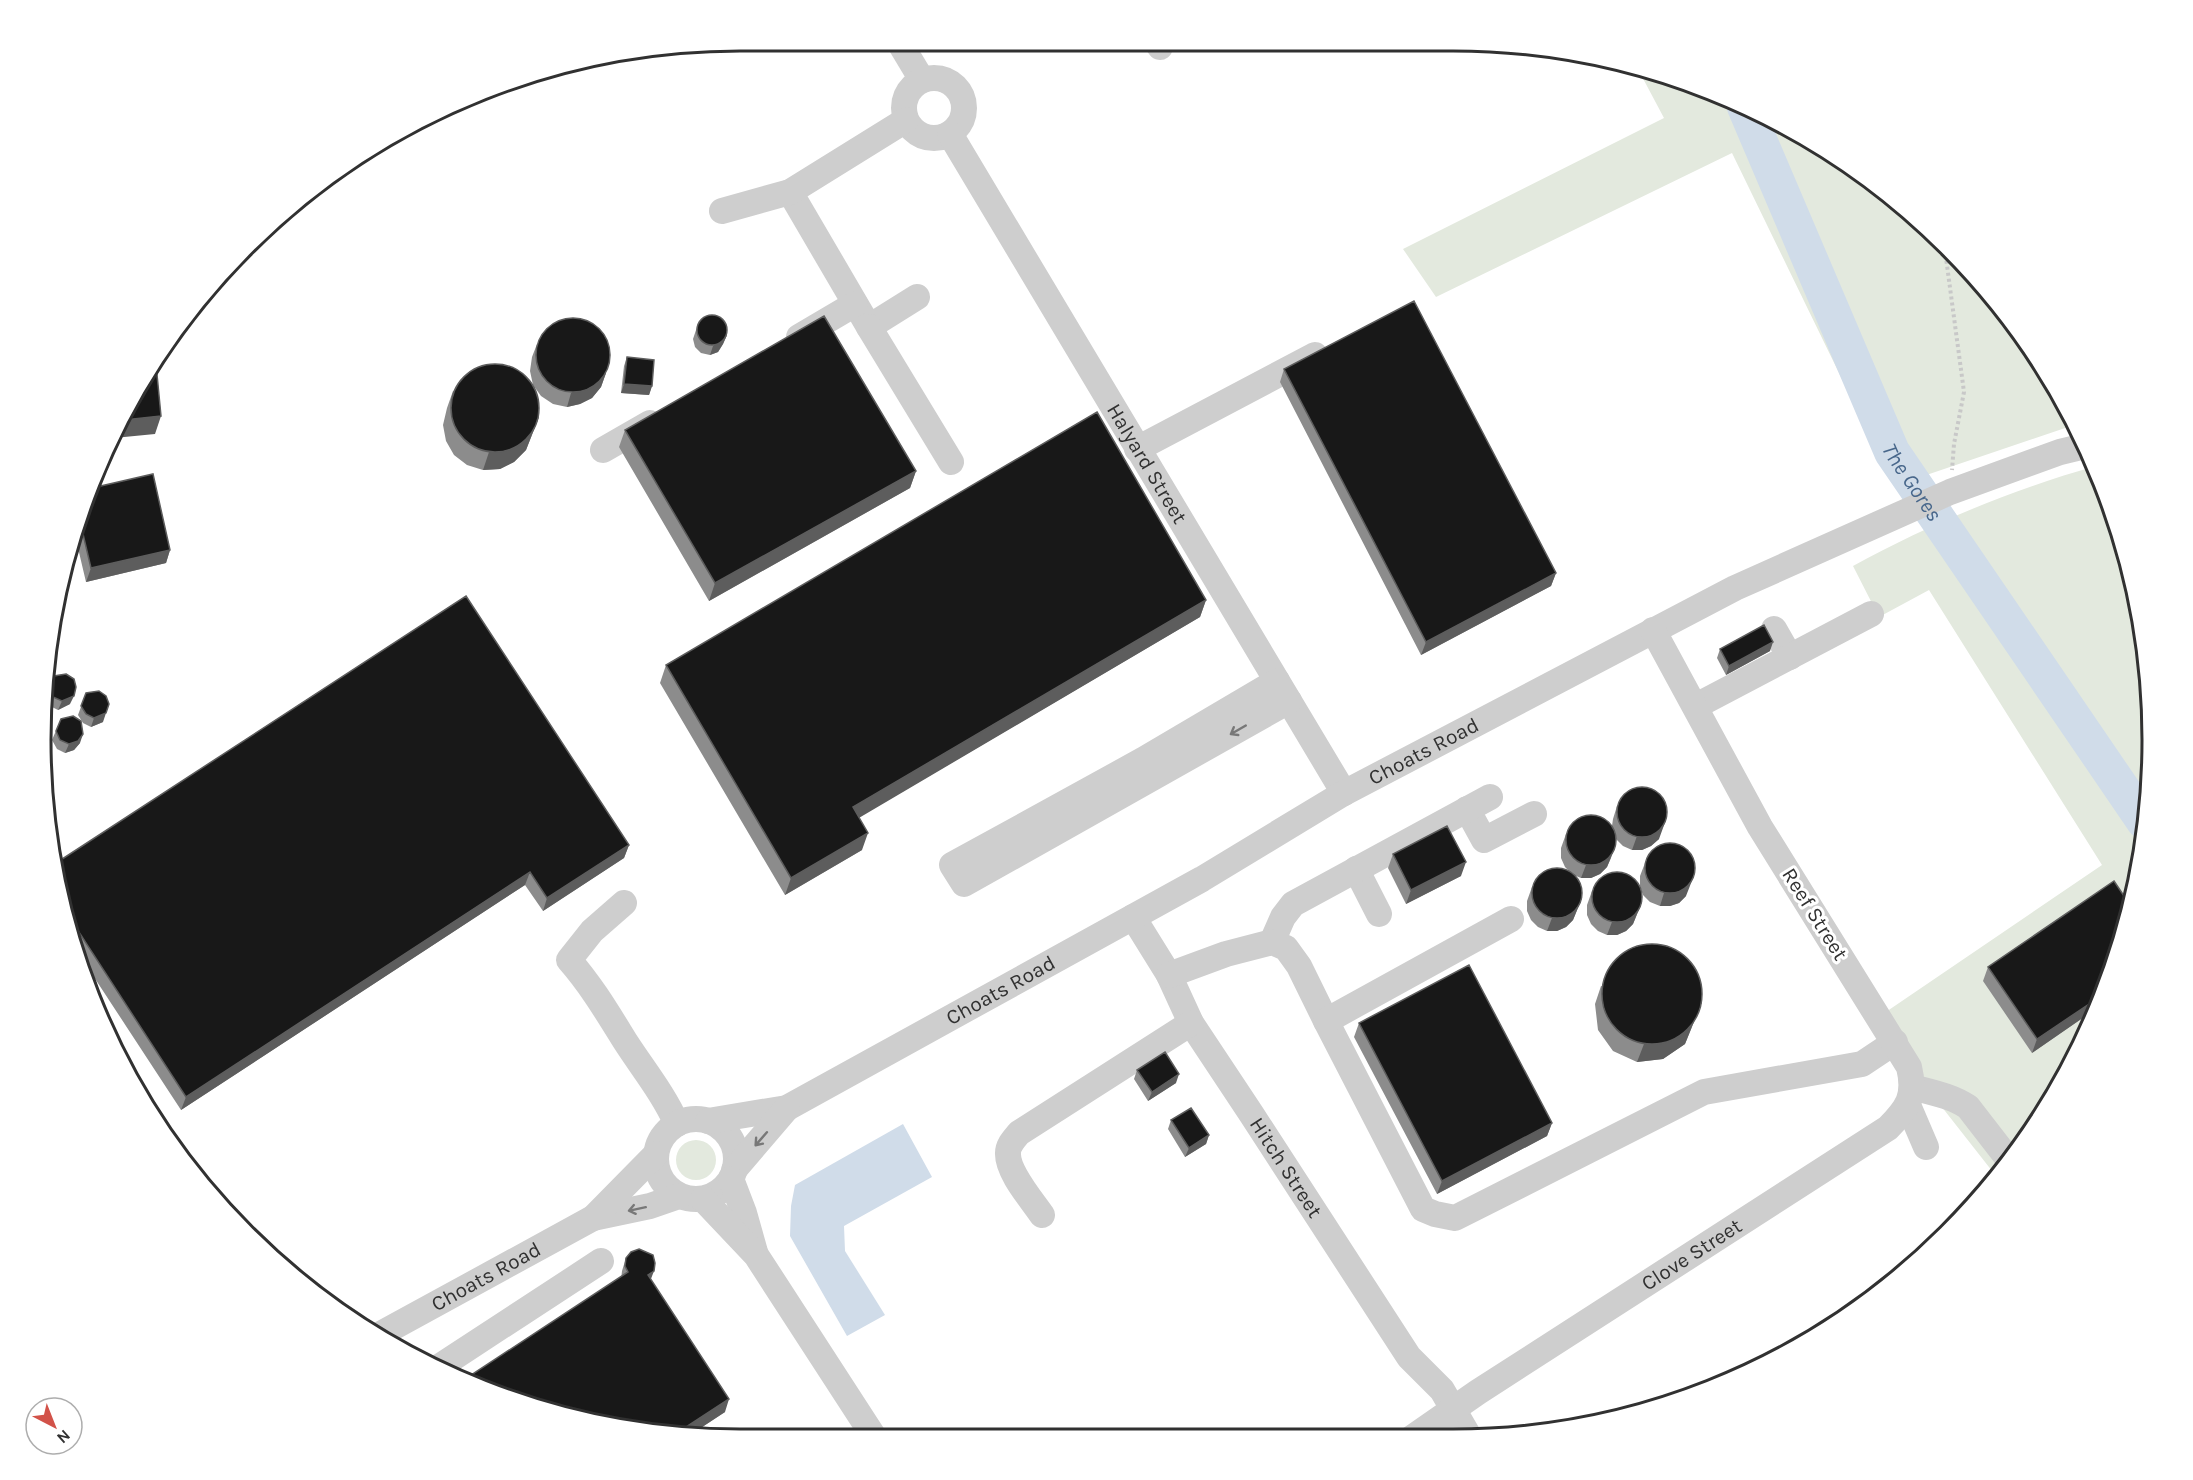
<svg xmlns="http://www.w3.org/2000/svg" width="2193" height="1480" viewBox="0 0 2193 1480" font-family="Karla,sans-serif">
<style>
.green{fill:#e3e9de}
.water{fill:#d0dce9}
.lines{fill:none;stroke-linecap:round;stroke-linejoin:round}
.river{stroke:#d0dce9;stroke-width:36}
.path{stroke:#c8c8c8;stroke-width:4;stroke-dasharray:3 3;stroke-linecap:butt}
.minor{stroke:#cecece;stroke-width:26}
.wall{fill:#8c8c8c}
.shaded-wall{fill:#5d5d5d}
.building{fill:#181818;stroke:#5d5d5d;stroke-width:1.5}
.oneway{stroke:#787878}
.labels{text-anchor:middle;stroke-width:6;stroke-linejoin:round;paint-order:stroke}
.street-label{font-size:21px;fill:#313131;stroke:#fff}
.water-label{font-size:22px;font-style:italic;fill:#48678b;stroke:#fff}
.rim{fill:none;stroke:#313131;stroke-width:3}
</style>
<rect width="100%" height="100%" fill="#fff"/>
<!-- green -->
<path class="green" d="M1639,71L1763,113L1842,159L1947,245L2034,351L2074,425L1894,486L1732,153L1436,297L1403,249L1664,118Z
M2096,466L2139,603L2152,740L2139,876L2099,1007L2035,1128L1996,1176L1905,1060L1877,1018L2102,865L1929,590L1879,617L1853,566C1930,524 2011,490 2096,466Z
M676 1160a20 20 0 1 1 40 0a20 20 0 1 1-40 0Z"/>
<!-- water -->
<path class="water" d="M903,1124L932,1177L844,1226L845,1251L885,1315L847,1336L790,1236L791,1206L795,1185Z"/>
<g class="lines">
<!-- river -->
<path class="river" id="s1" d="M1745,107L1892,452L2144,821"/>
<!-- path -->
<path class="path" d="M1944,243L1964,392L1954,444L1952,470"/>
<!-- minor -->
<g class="minor">
<path d="M1157,43L1160,47"/>
<path d="M901,45L922,80"/>
<circle cx="934" cy="108" r="30"/>
<path id="s2" d="M950,134L1344,793"/>
<path d="M790,192L869,327L917,297"/>
<path d="M722,211L790,192L906,120"/>
<path d="M869,327L951,462"/>
<path d="M799,337L855,304"/>
<path d="M1137,449L1315,355"/>
<path d="M603,450L650,423"/>
<path d="M1774,629L1790,657"/>
<path d="M1277,681L1143,760L952,865L964,884L1289,701"/>
<path d="M1696,706L1871,614"/>
<path d="M1467,809L1484,840L1534,814"/>
<path d="M1356,869L1379,914"/>
<path d="M624,903L592,931L569,960C591,985 607,1012 625,1041C643,1069 663,1093 677,1124"/>
<path id="s3" d="M1133,917L1169,975L1191,1023L1252,1115L1409,1357L1442,1390L1470,1438"/>
<path d="M1272,942L1283,917L1293,904L1490,797"/>
<path d="M1169,975L1226,954L1272,942L1286,948L1299,966L1326,1021L1423,1209L1435,1214L1455,1218L1704,1092L1862,1064L1895,1042"/>
<path d="M1326,1021L1511,919"/>
<path d="M1912,1087C1931,1092 1952,1096 1968,1107L2009,1160"/>
<path d="M1908,1105L1926,1147"/>
<circle cx="696" cy="1159" r="40"/>
<path id="s4" d="M708,1121L787,1108L1202,879L1344,793L1735,588L1950,492L2060,452L2085,446"/>
<path d="M734,1170L787,1108"/>
<path d="M731,1179L744,1213L755,1252"/>
<path d="M703,1199L756,1255L876,1440"/>
<path d="M1042,1215C1032,1200 1007,1172 1008,1153C1008,1145 1014,1139 1019,1133L1191,1023"/>
<path d="M593,1218L650,1206L679,1196"/>
<path id="s5" d="M379,1335L593,1218L656,1154"/>
<path d="M436,1369L601,1261"/>
<path id="s6" d="M1409,1440L1478,1392L1888,1128C1908,1108 1916,1096 1909,1067L1760,827L1653,630"/>
</g>
</g>
<!-- wall -->
<path class="wall" d="M699,321L727,335L723,344L718,352L710,355L701,353L695,347L693,339Z
M537,344L606,373L601,387L592,398L580,404L567,407L553,404L541,396L533,385L530,371L532,357Z
M627,357L652,386L649,395L621,393L624,366Z
M1284,369L1556,573L1551,586L1421,655L1280,382Z
M453,391L539,417L526,450L514,462L500,469L483,470L467,465L454,455L446,441L443,425L447,408Z
M625,430L916,471L910,488L709,601L619,447Z
M88,489L170,550L166,563L86,582L74,531Z
M1206,600L1200,617L859,817L862,850L785,895L660,683L666,665Z
M1720,649L1770,651L1726,675L1717,658Z
M54,676L70,704L58,710L50,706L45,698Z
M86,693L103,722L91,727L83,723L78,715Z
M61,719L80,743L74,750L65,753L57,749L52,740Z
M1617,806L1659,839L1651,846L1642,850H1632L1623,846L1616,839L1611,858L1607,867L1600,874L1591,878H1581L1576,876L1582,898L1573,920L1566,927L1557,931H1547L1538,927L1531,920L1527,911V901L1532,887L1568,870L1565,867L1561,858V848L1566,834L1612,826L1613,819Z
M629,845L624,858L543,911L525,885L181,1110L71,942L54,877Z
M1393,854L1461,876L1406,904L1388,868Z
M1645,863L1686,896L1679,903L1670,906H1660L1650,902L1643,895L1640,886V876Z
M1592,891L1642,902L1633,924L1626,931L1617,935H1607L1598,931L1591,924L1587,915V905Z
M2130,905L2100,1006L2032,1053L1983,981L1988,967Z
M1601,986L1702,1002L1685,1044L1663,1059L1637,1062L1613,1051L1598,1030L1595,1004Z
M1359,1023L1552,1123L1547,1136L1437,1194L1354,1037Z
M1137,1070L1176,1083L1148,1101L1134,1079Z
M1171,1120L1209,1135L1206,1144L1185,1157L1168,1129Z
M626,1258L651,1280L725,1412L690,1435L604,1426L622,1271Z"/>
<!-- shaded-wall -->
<path class="shaded-wall" d="M727,335L723,344L718,352L710,355L713,346Z
M606,373L601,387L592,398L580,404L567,407L571,393Z
M624,384L652,386L649,395L621,393Z
M161,416L155,434L114,438L124,420Z
M539,417L526,450L514,462L500,469L483,470L489,452Z
M916,471L910,488L709,601L715,583Z
M170,550L166,563L86,582L91,568Z
M1556,573L1551,586L1421,655L1426,642Z
M1206,600L1200,617L847,825L853,807Z
M1773,642L1770,651L1726,675L1729,666Z
M74,696L70,704L58,710L62,701Z
M106,713L103,722L91,727L94,718Z
M83,734L80,743L74,750L65,753L69,744Z
M1667,817L1659,839L1651,846L1642,850H1632L1637,836Z
M868,833L862,850L785,895L791,878Z
M629,845L624,858L543,911L547,898Z
M1616,845L1607,867L1600,874L1591,878H1581L1586,865Z
M1466,862L1461,876L1406,904L1411,890Z
M530,872L525,885L181,1110L186,1097Z
M1695,873L1686,896L1679,903L1670,906H1660L1664,893Z
M1582,898L1573,920L1566,927L1557,931H1547L1552,918Z
M1642,902L1633,924L1626,931L1617,935H1607L1612,922Z
M2104,994L2100,1006L2032,1053L2037,1039Z
M1702,1002L1685,1044L1663,1059L1637,1062L1644,1044Z
M1179,1074L1176,1083L1148,1101L1152,1092Z
M1552,1123L1547,1136L1437,1194L1442,1181Z
M1209,1135L1206,1144L1185,1157L1189,1148Z
M654,1271L649,1284L648,1275Z
M729,1399L725,1412L690,1435L677,1433Z"/>
<!-- building -->
<path class="building" d="M1414,301L1556,573L1426,642L1284,369Z
M697 330a15 15 0 1 1 30 0a15 15 0 1 1-30 0Z
M824,316L916,471L715,583L625,430Z
M536 355a37 37 0 1 1 74 0a37 37 0 1 1-74 0Z
M627,357L654,360L652,386L624,384Z
M451 408a44 44 0 1 1 88 0a44 44 0 1 1-88 0Z
M156,364L161,416L124,420Z
M1097,412L1206,600L853,807L868,833L791,878L666,665Z
M153,474L170,550L91,568L79,517L88,489Z
M466,596L629,845L547,898L530,872L186,1097L62,906L54,877L53,865Z
M1764,625L1773,642L1729,666L1720,649Z
M66,674L74,679L76,687L74,696L62,701L53,697L49,689L54,676Z
M99,691L106,696L109,704L106,713L94,718L86,714L81,706L86,693Z
M73,716L81,721L83,734L78,741L69,744L60,740L56,731L61,719Z
M1617 812a25 25 0 1 1 50 0a25 25 0 1 1-50 0Z
M1566 840a25 25 0 1 1 50 0a25 25 0 1 1-50 0Z
M1447,826L1466,862L1411,890L1393,854Z
M1645 868a25 25 0 1 1 50 0a25 25 0 1 1-50 0Z
M1532 893a25 25 0 1 1 50 0a25 25 0 1 1-50 0Z
M1592 897a25 25 0 1 1 50 0a25 25 0 1 1-50 0Z
M2114,881L2130,905L2104,994L2037,1039L1988,967Z
M1602 994a50 50 0 1 1 100 0a50 50 0 1 1-100 0Z
M1469,965L1552,1123L1442,1181L1359,1023Z
M1165,1052L1179,1074L1152,1092L1137,1070Z
M1191,1108L1209,1135L1189,1148L1171,1120Z
M639,1249L653,1255L655,1263L654,1271L648,1275L729,1399L677,1433L604,1426L465,1379L628,1272L625,1266L626,1258L631,1252Z"/>
<!-- one-way arrows -->
<defs><path id="oneway-shaft" d="M-6 0H5M1.5-3L5.5 0L1.5 3" fill="none" stroke-width="1.6" stroke-linecap="round" stroke-linejoin="round" transform="scale(1.5)"/></defs>
<g class="oneway">
<use href="#oneway-shaft" transform="translate(1238 730) rotate(150)"/>
<use href="#oneway-shaft" transform="translate(761 1139) rotate(131)"/>
<use href="#oneway-shaft" transform="translate(637 1209) rotate(168)"/>
</g>
<g class="labels">
<!-- street labels -->
<g class="street-label">
<text dy="7" stroke="none"><textPath href="#s2" startOffset="384">Halyard Street</textPath></text>
<text dy="7" stroke="none"><textPath href="#s4" startOffset="810">Choats Road</textPath></text>
<text transform="translate(1815 914) rotate(58)" y="7">Reef Street</text>
<text dy="7" stroke="none"><textPath href="#s4" startOffset="324">Choats Road</textPath></text>
<text dy="7" stroke="none"><textPath href="#s3" startOffset="294">Hitch Street</textPath></text>
<text dy="7" stroke="none"><textPath href="#s6" startOffset="338">Clove Street</textPath></text>
<text dy="7" stroke="none"><textPath href="#s5" startOffset="122">Choats Road</textPath></text>
</g>
<!-- water labels -->
<g class="water-label">
<text dy="8" stroke="none"><textPath href="#s1" startOffset="411">The Gores</textPath></text>
</g>
</g>
<!-- crop -->
<path d="M0 0H2193V1480H0ZM740 51H1453A689 689 0 0 1 2142 740V740A689 689 0 0 1 1453 1429H740A689 689 0 0 1 51 740V740A689 689 0 0 1 740 51Z" fill="#fff" fill-rule="evenodd"/>
<path class="rim" d="M740 51H1453A689 689 0 0 1 2142 740V740A689 689 0 0 1 1453 1429H740A689 689 0 0 1 51 740V740A689 689 0 0 1 740 51Z"/>
<!-- north arrow -->
<g transform="translate(54 1426) rotate(138)"><circle r="28" fill="#ffffff" stroke="#adadad" stroke-width="1.5"/>
<path d="M0-4.5L10 22L0 15L-10 22Z" fill="#d25249"/>
<text y="-9" font-size="16" font-weight="bold" text-anchor="middle" fill="#313131">N</text>
</g>
</svg>
